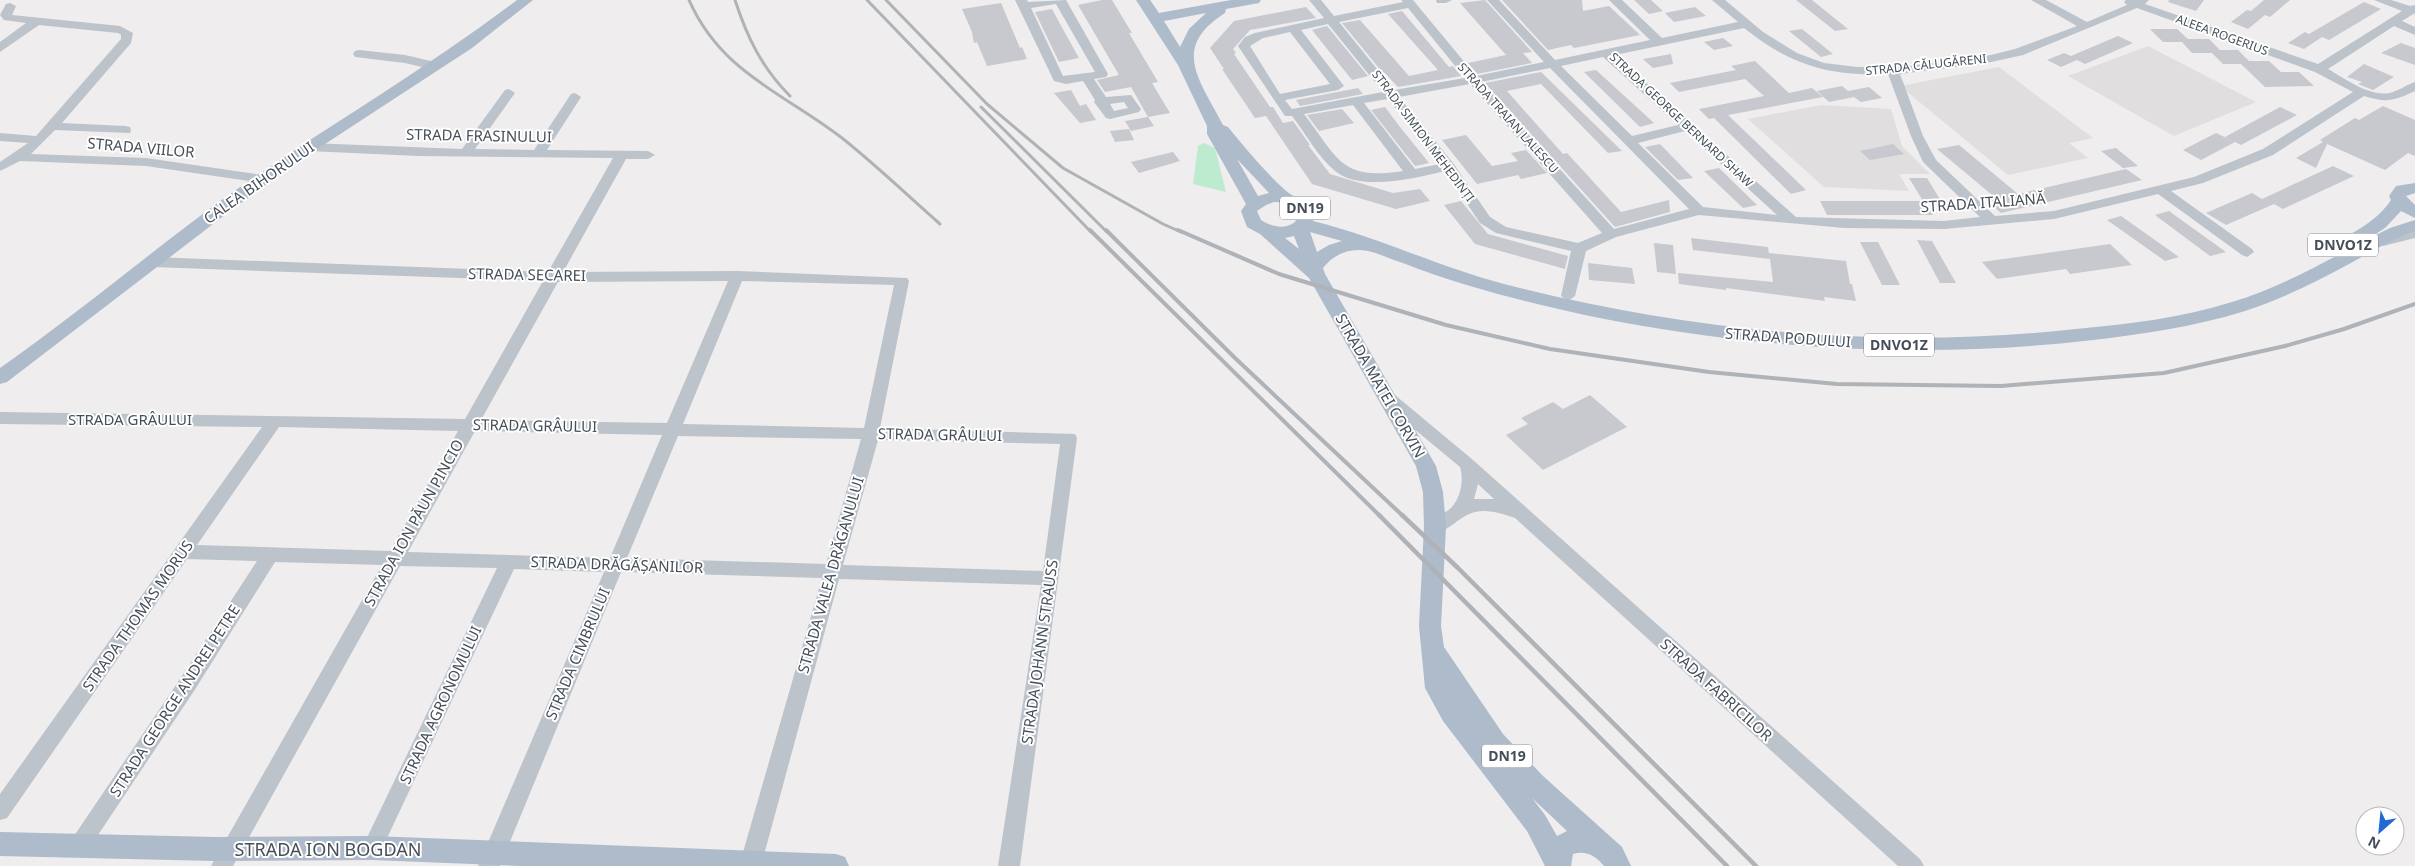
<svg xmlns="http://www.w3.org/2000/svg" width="2415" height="866" viewBox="0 0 2415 866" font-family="'Noto Sans',sans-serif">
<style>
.education{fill:#e0dede}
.green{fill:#bdebd0}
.building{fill:#c7c9cf}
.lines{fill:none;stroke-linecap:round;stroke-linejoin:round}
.minor{fill:#bcc3cb;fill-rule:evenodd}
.major{fill:#aebbca;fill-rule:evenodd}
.rail-far2{stroke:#afb2b7;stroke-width:3}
.rail-far1{stroke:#afb2b7;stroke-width:4}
.rail{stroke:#afb2b7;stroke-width:4.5}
.labels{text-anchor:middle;stroke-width:4;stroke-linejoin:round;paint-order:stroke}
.far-street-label{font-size:12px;fill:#464f59;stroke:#fff}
.shield{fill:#fff;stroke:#7e848b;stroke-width:1}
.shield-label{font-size:14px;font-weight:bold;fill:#464f59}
.street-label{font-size:15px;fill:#464f59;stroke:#fff}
.near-street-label{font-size:18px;fill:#464f59;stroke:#fff}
</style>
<rect width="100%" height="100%" fill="#efeded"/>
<!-- education -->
<path class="education" d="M2148,46L2256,102L2174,136L2068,76Z
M1999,67L2093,138L2069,143L2088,158L2008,175L1900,86Z
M1821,105L1891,109L1902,146L1930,174H1899L1909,191L1824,187L1748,119Z"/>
<!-- green -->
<path class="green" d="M1204,143L1215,148L1226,192L1193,184L1198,146Z"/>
<!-- building -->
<path class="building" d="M1102,0H1112L1132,33H1129L1158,82L1152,83L1170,113L1148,117L1131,87L1105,92L1097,80L1119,75L1078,5Z
M1485,0L1532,52L1523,53L1532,63L1477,74L1468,63L1506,55L1460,3Z
M1502,0H1582L1583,11L1609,6L1640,35L1574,48L1571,45L1548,50Z
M1634,0H1651L1663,11L1649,14Z
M1796,0H1812L1848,29L1835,31Z
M2169,0H2204L2196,11L2168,2Z
M2264,0H2290L2270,17L2265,15L2248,29L2231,22L2247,10L2251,11Z
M2364,2L2381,9L2329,40L2322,37L2304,49L2288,43L2305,32L2309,34Z
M1001,3L1020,48L1022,47L1027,59L987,66L977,42L974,43L972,32L962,9Z
M1306,7L1316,18L1250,30L1233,49L1236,53L1234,54L1270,107H1273L1283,123L1293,121L1310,145H1308L1330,174L1393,193L1420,189L1430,201L1396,209L1312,184L1266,116L1255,118L1222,69H1224L1210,48L1234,21Z
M1695,7L1706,16L1674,22L1665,13Z
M1052,9L1065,33L1079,58L1059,62L1035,12Z
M1402,11L1449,67L1453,66L1461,76L1398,87L1385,73H1383L1342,23L1360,20L1409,76L1438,70L1388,14Z
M1327,26L1368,76L1352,80L1312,30Z
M1802,29L1833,54L1821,57L1789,31Z
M2150,29H2177L2188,39H2209L2220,50H2238L2249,61H2269L2281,72H2299L2314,86L2265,87L2241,64H2223L2212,53H2192L2182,42H2163Z
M2118,36L2133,43L2085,64L2077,60L2061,67L2047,60L2064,53L2071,56Z
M1723,38L1733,46L1714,50L1704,42Z
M2401,43L2415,48V65L2381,53Z
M1671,54L1673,64L1653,68L1643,59Z
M1755,61L1789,93L1812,88L1823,97L1728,115L1806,190L1791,194L1714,118L1709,119L1699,109L1764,96L1745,79L1679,92L1670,83L1736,70L1731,66Z
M2364,64L2394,77L2373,90L2358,84L2362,82L2347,77Z
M1596,70L1654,123L1640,127L1584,72Z
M1541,72L1622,151L1608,153L1541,84L1507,91L1563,154L1567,153L1621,212L1669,200L1670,212L1615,227L1485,83Z
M1842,86L1848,91L1869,87L1882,98L1861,102L1854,97L1829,102L1817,91Z
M1358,88L1363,94L1300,106L1296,100Z
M1071,90L1080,106L1086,104L1096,120L1080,123L1054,93Z
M2383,106L2415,120V156L2408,153L2385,170L2327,144L2316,168L2296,158L2323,142L2320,140L2355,118L2359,120Z
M1385,107L1400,127L1429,163L1415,166L1371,110Z
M2280,107L2297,115L2241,145L2225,137Z
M1342,109L1354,123L1319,131L1307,115Z
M1148,117L1154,126L1131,131L1125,121Z
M1129,129L1134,140L1115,142L1110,131Z
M2216,133L2235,142L2201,160L2183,150Z
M1466,135L1492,166L1518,161L1511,153L1526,150L1547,173L1521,179L1518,175L1477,184L1442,140Z
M1660,144L1693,178L1678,180L1645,147Z
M1893,144L1904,154L1870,160L1860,151Z
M1959,145L2018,194L2126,169L2142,180L2001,213L1987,201L1997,199L1937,149Z
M2116,148L2138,166L2123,168L2101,151Z
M1173,152L1180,161L1139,173L1131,162Z
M2333,166L2354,176L2283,209L2274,204L2226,225L2206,213L2252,193L2262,199Z
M1719,168L1757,205L1743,208L1704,171Z
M1909,178H1927L1941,201H1925L1933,215H1827L1820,201H1923Z
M1461,201L1488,234L1568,256L1565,269L1475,244L1444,205Z
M2169,211L2187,224L2226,252L2210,256L2155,215Z
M2121,216L2179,257L2165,261L2107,220Z
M1691,238L1768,247L1769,254V253L1846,261L1850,284H1852L1856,301L1824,297L1825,301L1726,288V290L1679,284L1678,273L1773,282L1770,259L1693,250Z
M1917,240L1932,241L1956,283H1940Z
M1860,242H1878L1900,285H1882Z
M1654,243L1673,245L1676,274L1657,272Z
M2110,244L2132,265L2070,274L2066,269L1997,279L1982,262Z
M1588,263L1632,268L1635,284L1589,280Z
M1590,395L1627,427L1543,470L1506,435L1528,424L1521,418L1553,402L1563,409Z"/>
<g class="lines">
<!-- minor -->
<path class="minor" d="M1015,0H1027L1028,2L1066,0L1108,74L1106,77L1094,79L1106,97L1131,95L1141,109L1139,112L1110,119L1106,118L1094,102L1095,100L1083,81L1066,84L1054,81ZM1056,4L1095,72L1063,76L1031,8ZM1124,102L1128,108L1114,111L1110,104Z
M1309,0H1321L1334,16L1403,2L1401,0H1413L1476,76L1544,62L1487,0H1499L1555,60L1650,40L1609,0H1622L1662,38L1738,22L1712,0H1725L1763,32L1797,53L1824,63L1857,67L1909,66L1991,55L2015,49L2077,26L2031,0H2046L2087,22L2127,5L2124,2L2126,0H2149L2145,4L2318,64L2402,11L2374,0H2391L2410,6L2415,5V13L2402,21L2415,27V35L2394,26L2328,69C2344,78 2369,97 2390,93C2398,91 2406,85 2415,82V91C2394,101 2386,103 2364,96L2273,155L2203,183L2171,191L2252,249L2254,252L2247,257L2242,255L2158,194L2054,219L1944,229L1844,228L1699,215L1616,237L1586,251L1575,296L1568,301L1561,296L1571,251L1496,233L1480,223L1445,171C1415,178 1361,192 1335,171C1318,157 1306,134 1292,116H1285L1238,46L1245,37L1255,33L1324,18ZM1408,8L1465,78L1394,90L1339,22ZM2137,8L2315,72L2353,92L2263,149L2194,177L2054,211L1995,216L1936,160L1923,136L1900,74L1982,64L2023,55ZM1328,24L1383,92L1292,109L1285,100L1338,90L1344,86L1301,30ZM1744,28C1790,65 1830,77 1888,74L1911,136L1923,162L1980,217L1944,221L1796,217L1615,55ZM1290,32L1330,84L1280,94L1250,46L1263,38ZM1603,57L1678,125L1632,136L1561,66ZM1550,68L1689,209L1614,229L1481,82ZM1470,84L1602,233L1578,243L1506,227L1490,217L1453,163L1399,97ZM1388,99L1440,164L1415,169L1364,103ZM1353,105L1403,171C1340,181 1338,158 1304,114ZM1685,131L1777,215L1703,207L1638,143Z
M1436,0H1452L1446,3H1437Z
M10,3L16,6L12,15L120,26L133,33L131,43L62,123L125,126L130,127L131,130L130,133L55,130L31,154L146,158L262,175L267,176L269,179L267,182L262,183L146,166L20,161L0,171V162L28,143L0,141V133L36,136L121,39V35L118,33L39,25L0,52V42L26,23L4,20L0,15L6,4Z
M359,50L405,55L439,63L441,66L435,70L405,63L355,57L353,54L355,51Z
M509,89L515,93L475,149L534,150L571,94L575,93L581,97L547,150L648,151L655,155L648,159H626L563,272L737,271L907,278L909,281L880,428L1075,434L1077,438L1020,866H998L1041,585L839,579L761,866H739L822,578L621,572L500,866H478L604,572L514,569L379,855L372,858L365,855L362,848L497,568L400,566L233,866H211L382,565L275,562L194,691L86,853L79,856L72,853L69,846L72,839L180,679L257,561L187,559L7,818L0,820V794L262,427L0,424V412L465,419L543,281L153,267L146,262L153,257L548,272L613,158L418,156L309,151L302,147L309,143L462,149L505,90ZM728,281L667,423L481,420L558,282ZM742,281L894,285L864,428L683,424ZM279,427L458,431L390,551L197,545ZM475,431L662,435L610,558L408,552ZM678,436L861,439L826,564L627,558ZM878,440L1060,444L1043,571L843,565Z
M2415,229V238L2383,246L2376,242L2378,239Z
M1389,393L1395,395L1473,460L1920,859L1924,866H1898L1515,518C1502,514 1489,509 1475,512C1459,515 1445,537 1429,532L1426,527C1432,517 1443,515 1451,508C1461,497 1464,480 1460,467L1383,403L1381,399L1383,395ZM1478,484L1494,499H1474Z"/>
<!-- major -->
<path class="major" d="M517,0H533L472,48L302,159L234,208L7,382L0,384V368C77,314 148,254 223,199C320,130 423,72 517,0Z
M1136,0H1150L1159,13L1231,0H1261L1259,3L1226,9L1225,13C1170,48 1200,80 1223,125L1228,127C1246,149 1264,171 1285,190C1297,201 1305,195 1315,213L1313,221C1378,237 1439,267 1504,284C1690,332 1884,350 2076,329C2128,324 2182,318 2232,302C2269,291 2304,273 2338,255H2327L2324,251L2327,247C2350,234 2376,223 2391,200L2389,196L2396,186L2415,183V193L2406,196L2415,205V218L2401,211L2385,228L2368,239L2390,228L2415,220V231C2392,239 2371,252 2349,264C2316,282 2282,299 2245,311C2194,327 2138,335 2084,341C1949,356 1815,352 1681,332C1610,322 1538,306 1470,286C1446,279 1423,271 1400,262C1390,259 1378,253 1368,251C1350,247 1334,254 1323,268L1325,274L1436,466L1443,492L1446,527L1441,626L1444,647L1503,734L1543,776L1622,847L1631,866H1604C1596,856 1586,850 1573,854L1571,866H1545L1527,831L1443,721L1425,688L1419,626L1424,527L1423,492L1416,466L1309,278L1260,234L1247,227L1241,211L1246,204L1207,134V126L1178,65ZM1206,13L1189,29L1180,47L1164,21ZM1237,159L1269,193L1258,196ZM1274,202C1284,202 1292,204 1299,213L1295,222C1284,230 1272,227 1261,220L1257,211L1266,205ZM1310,232L1342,241L1329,245L1317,252ZM1294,236L1299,249L1285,238ZM1532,798L1567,831L1557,836L1545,815Z
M0,832L215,837L372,836L836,854L845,857L849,866H520L372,860L215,861L0,856Z"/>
<!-- rail-far2 -->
<path class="rail-far2" d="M689,0C721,73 784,93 842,138C876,165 907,195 940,224
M735,0C747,37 762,68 790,96
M867,0L1091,232
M886,0L987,104L1063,168L1163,224L1181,232
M981,107L1107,232"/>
<!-- rail-far1 -->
<path class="rail-far1" d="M1090,230L1380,516
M1106,230L1235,358L1403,516
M1178,230L1279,274L1446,325L1550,349L1709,372L1837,384L2001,386L2164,373L2285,346L2344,329L2415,304"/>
<!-- rail -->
<path class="rail" d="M1379,515L1727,866
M1402,515L1458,568L1756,866"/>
</g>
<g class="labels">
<!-- far-street labels -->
<g class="far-street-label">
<text transform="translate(2222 35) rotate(20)" y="4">ALEEA ROGERIUS</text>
<text transform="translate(1926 65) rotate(-6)" y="4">STRADA CĂLUGĂRENI</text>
<text transform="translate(1508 118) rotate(48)" y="4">STRADA TRAIAN LALESCU</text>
<text transform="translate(1681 120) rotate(43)" y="4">STRADA GEORGE BERNARD SHAW</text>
<text transform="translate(1423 136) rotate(53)" y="4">STRADA SIMION MEHEDINȚI</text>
</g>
<!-- shield labels -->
<g class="shield">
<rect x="1280" y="196.5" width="50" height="23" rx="4"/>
<rect x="2308" y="233.5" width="70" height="23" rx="4"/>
<rect x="1864" y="333.5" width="70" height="23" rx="4"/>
<rect x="1482" y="744.5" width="50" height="23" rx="4"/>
</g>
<g class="shield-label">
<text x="1305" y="213">DN19</text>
<text x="2343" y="250">DNVO1Z</text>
<text x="1899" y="350">DNVO1Z</text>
<text x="1507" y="761">DN19</text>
</g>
<!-- street labels -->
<g class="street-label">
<text transform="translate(479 136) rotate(1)" y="5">STRADA FRASINULUI</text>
<text transform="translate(141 148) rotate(5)" y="5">STRADA VIILOR</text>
<text transform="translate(259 183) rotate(-35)" y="5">CALEA BIHORULUI</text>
<text transform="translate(1983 203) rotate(-4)" y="5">STRADA ITALIANĂ</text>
<text transform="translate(527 275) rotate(1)" y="5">STRADA SECAREI</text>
<text transform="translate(1788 338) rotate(4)" y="5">STRADA PODULUI</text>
<text transform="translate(1380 386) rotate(60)" y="5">STRADA MATEI CORVIN</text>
<text x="130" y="425">STRADA GRÂULUI</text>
<text transform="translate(535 426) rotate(1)" y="5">STRADA GRÂULUI</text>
<text transform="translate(940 435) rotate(1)" y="5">STRADA GRÂULUI</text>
<text transform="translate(414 523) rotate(-61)" y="5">STRADA ION PĂUN PINCIO</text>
<text transform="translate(617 565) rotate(2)" y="5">STRADA DRĂGĂȘANILOR</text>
<text transform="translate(831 575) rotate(-74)" y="5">STRADA VALEA DRĂGANULUI</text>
<text transform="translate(138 616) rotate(-55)" y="5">STRADA THOMAS MORUS</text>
<text transform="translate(1040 652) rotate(-82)" y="5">STRADA JOHANN STRAUSS</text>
<text transform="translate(578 654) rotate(-67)" y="5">STRADA CIMBRULUI</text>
<text transform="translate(1716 690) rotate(42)" y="5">STRADA FABRICILOR</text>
<text transform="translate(175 701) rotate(-57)" y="5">STRADA GEORGE ANDREI PETRE</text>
<text transform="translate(441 705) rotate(-65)" y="5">STRADA AGRONOMULUI</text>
</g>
<!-- near-street labels -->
<g class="near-street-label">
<text x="328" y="856">STRADA ION BOGDAN</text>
</g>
</g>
<!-- north arrow -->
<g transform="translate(2380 831) rotate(207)"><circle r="24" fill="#ffffff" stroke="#b5b9bd"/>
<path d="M0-4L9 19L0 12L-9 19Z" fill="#2369d3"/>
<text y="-8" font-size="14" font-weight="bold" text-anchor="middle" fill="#464f59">N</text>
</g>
</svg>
